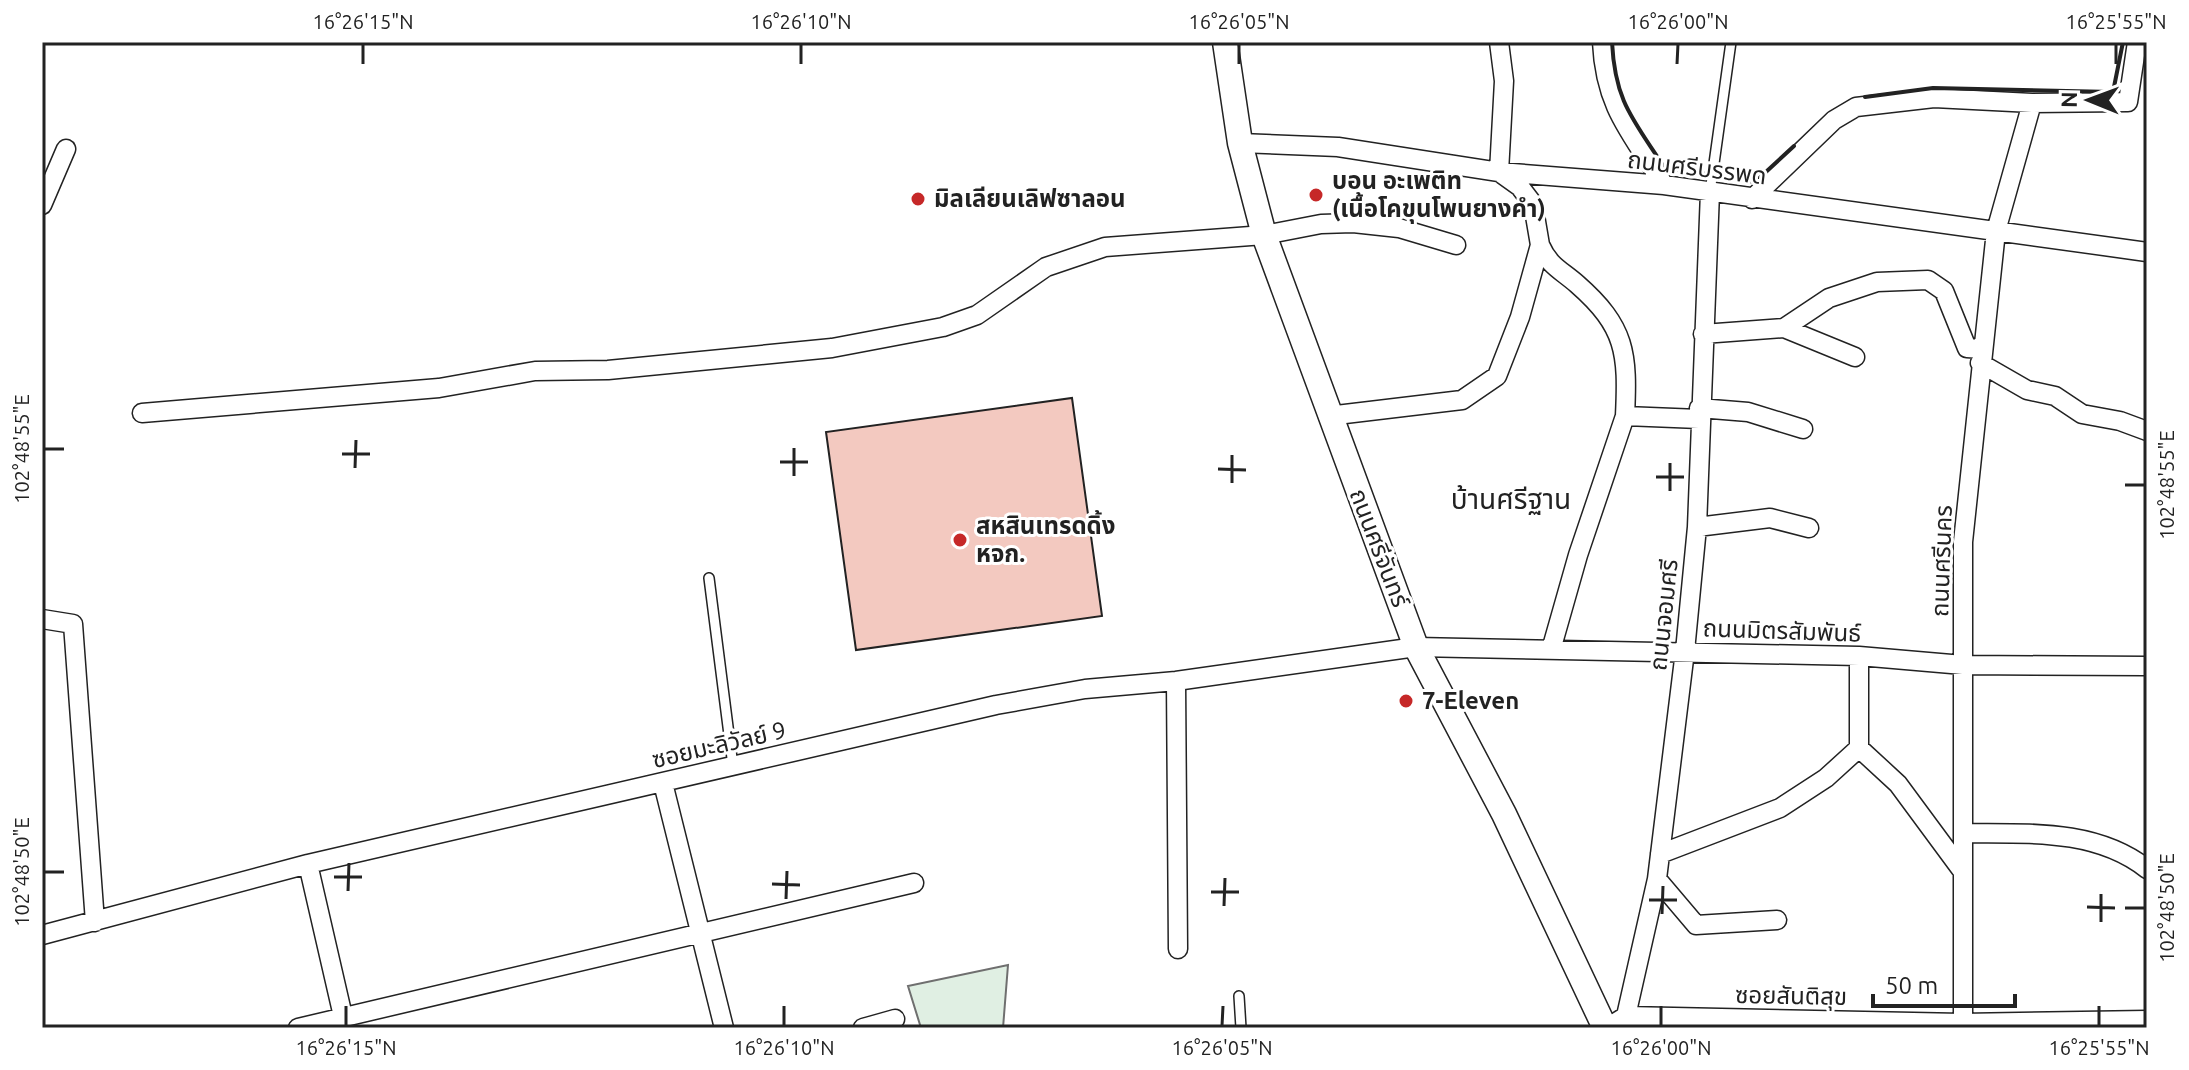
<svg xmlns="http://www.w3.org/2000/svg" width="2189" height="1070" viewBox="0 0 2189 1070" font-family="Ubuntu,'Noto Sans Thai',sans-serif">
<style>
.green{fill:#e0efe3;stroke:#6f6f6f;stroke-width:2}
.building{fill:#f3c9c0;stroke:#222;stroke-width:2}
.lines{fill:none;stroke-linecap:round;stroke-linejoin:round}
.lane-casing{stroke:#222;stroke-width:12}
.street-casing{stroke:#222;stroke-width:21}
.secondary-casing{stroke:#222;stroke-width:27}
.lane{stroke:#fff;stroke-width:9}
.street{stroke:#fff;stroke-width:18}
.secondary{stroke:#fff;stroke-width:24}
.wall{stroke:#222;stroke-width:4}
.ticks{fill:none;stroke:#222;stroke-width:3}
.poi-dot{fill:#c62828;stroke:#fff;stroke-width:3}
.labels{text-anchor:middle;stroke-width:6;stroke-linejoin:round;paint-order:stroke}
.street-label{font-size:24px;fill:#222;stroke:#fff}
.poi-label{font-size:24px;font-weight:bold;fill:#222;stroke:#fff;text-anchor:start}
.quarter-label{font-size:28px;fill:#222;stroke:#fff}
.neatline{fill:none;stroke:#222;stroke-width:3}
.ticks-label{font-size:20px;text-anchor:middle;fill:#222}
</style>
<rect width="100%" height="100%" fill="#fff"/>
<!-- green -->
<path class="green" d="M1008,965L1003,1028H921L908,986Z"/>
<!-- building -->
<path class="building" d="M1072,398L1102,616L856,650L826,432Z"/>
<g class="lines">
<defs>
<path id="lane" d="M1710,192L1731,42
M709,578L733,766
M1239,996L1241,1028"/>
<path id="street" d="M1602,42C1605,107 1631,133 1664,185
M1240,143L1338,147L1499,172L1664,185L2147,252
M1752,199L1834,120L1856,107L1934,98L2032,103L2128,102L2137,42
M42,205L66,149
M1540,245C1549,266 1561,270 1577,284C1626,327 1628,353 1625,416L1699,419
M1784,328L1829,298L1877,282L1928,280L1944,291L1967,348L1982,349
M1703,334L1784,328L1855,357
M1980,363L2027,390L2055,396L2082,414L2120,421L2147,431
M1699,408L1748,412L1803,429
M142,413L439,388L535,371L608,370L832,348L943,327L977,315L1046,267L1105,247L1264,235L1321,224L1353,223L1399,228L1456,245
M1328,416L1462,400L1497,376L1520,317L1540,245L1533,204L1520,187L1499,172L1504,81L1499,42
M1697,527L1770,518L1809,528
M42,619L73,624L95,922
M1551,650L1578,555L1625,416
M1859,656V748L1898,784L1963,872
M1176,681L1178,949
M663,783L724,1028
M1963,833C2025,834 2095,828 2147,869
M1660,854L1780,808L1826,778L1859,748
M308,864L345,1025
M1657,879L1696,925L1777,920
M42,935L308,864L996,705L1085,689L1176,681L1416,647L1859,656L1963,665L2147,666
M1626,1016L1962,1023L2147,1020
M298,1028L914,883
M863,1028L895,1019
M1607,1028L1626,1016L1657,879L1685,651L1697,527L1710,192
M1963,1028V542L1996,231L2032,103"/>
<path id="secondary" d="M1225,42L1240,143L1264,235L1416,647L1504,814L1605,1028"/>
</defs>
<!-- lane casing -->
<use href="#lane" class="lane-casing"/>
<!-- street casing -->
<use href="#street" class="street-casing"/>
<!-- secondary casing -->
<use href="#secondary" class="secondary-casing"/>
<!-- lane -->
<use href="#lane" class="lane"/>
<!-- street -->
<use href="#street" class="street"/>
<!-- secondary -->
<use href="#secondary" class="secondary"/>
<!-- wall -->
<path class="wall" d="M1612,42C1615,102 1633,119 1664,167L1755,182L1794,146
M1865,97L1933,88L2113,92L2123,42"/>
</g>
<!-- ticks -->
<path class="ticks" d="M363,64V44M801,64V44M1239,64V44M1677,64L1678,44M2116,64V44M44,449H64M342,454H370M780,462H808M355,468L356,440M1218,469L1246,470M794,476V448M1656,477H1684M1232,483V455M2125,485H2145M1670,491V463M44,872H64M334,877H362M772,884L800,885M348,891L349,863M1211,892H1239M786,899L787,871M1649,900H1677M1224,906L1225,878M2087,907L2115,908M2125,908H2145M1662,914L1663,886M2101,922V894M346,1026V1006M784,1026V1006M1222,1026L1223,1006M1661,1026V1006M2099,1026V1006"/>
<!-- markers -->
<g class="poi-dot">
<circle cx="1316" cy="195" r="8"/>
<circle cx="918" cy="199" r="8"/>
<circle cx="960" cy="540" r="8"/>
<circle cx="1406" cy="701" r="8"/>
</g>
<g class="labels">
<!-- street labels -->
<g class="street-label">
<text transform="translate(1697 168) rotate(7)" y="8">ถนนศรีบรรพด</text>
<text transform="translate(1379 548) rotate(69)" y="8">ถนนศรีจันทร์</text>
<text transform="translate(1942 561) rotate(-88)" y="8">ถนนศรีนคร</text>
<text transform="translate(1664 615) rotate(-84)" y="8">ถนนจอมศรี</text>
<text transform="translate(1782 631) rotate(2)" y="8">ถนนมิตรสัมพันธ์</text>
<text transform="translate(719 745) rotate(-13)" y="8">ซอยมะลิวัลย์ 9</text>
<text transform="translate(1791 996) rotate(1)" y="8">ซอยสันติสุข</text>
</g>
<!-- poi labels -->
<g class="poi-label">
<text x="1332" y="189">บอน อะเพติท<tspan x="1332" dy="28">(เนื้อโคขุนโพนยางคำ)</tspan></text>
<text x="934" y="207">มิลเลียนเลิฟซาลอน</text>
<text x="976" y="534">สหสินเทรดดิ้ง<tspan x="976" dy="28">หจก.</tspan></text>
<text x="1422" y="709">7-Eleven</text>
</g>
<!-- quarter labels -->
<g class="quarter-label">
<text x="1511" y="509">บ้านศรีฐาน</text>
</g>
</g>
<!-- border -->
<rect width="2189" height="1070" fill="none" stroke="#ffffff" stroke-width="88"/>
<!-- north arrow -->
<g transform="translate(2089 100) rotate(271)" stroke="#ffffff" stroke-width="6" paint-order="stroke">
<path d="M0-6L14 30L0 20L-14 30Z" fill="#222222"/>
<text y="-12" font-size="22" font-weight="bold" text-anchor="middle" fill="#222222">N</text>
</g>
<!-- scale -->
<path d="M1873 994v12h142v-12" fill="none" stroke="#222222" stroke-width="4"/>
<text x="1885" y="994" font-size="24" fill="#222222" stroke="#ffffff" stroke-width="6" paint-order="stroke">50 m</text>
<rect x="44" y="44" width="2101" height="982" class="neatline"/>
<g class="ticks-label">
<text x="363" y="29">16°26'15"N</text>
<text x="801" y="29">16°26'10"N</text>
<text x="1239" y="29">16°26'05"N</text>
<text x="1678" y="29">16°26'00"N</text>
<text x="2116" y="29">16°25'55"N</text>
<text transform="translate(22 449) rotate(-90)" y="7">102°48'55"E</text>
<text transform="translate(2167 485) rotate(-90)" y="7">102°48'55"E</text>
<text transform="translate(22 872) rotate(-90)" y="7">102°48'50"E</text>
<text transform="translate(2167 908) rotate(-90)" y="7">102°48'50"E</text>
<text x="346" y="1055">16°26'15"N</text>
<text x="784" y="1055">16°26'10"N</text>
<text x="1222" y="1055">16°26'05"N</text>
<text x="1661" y="1055">16°26'00"N</text>
<text x="2099" y="1055">16°25'55"N</text>
</g>
</svg>
